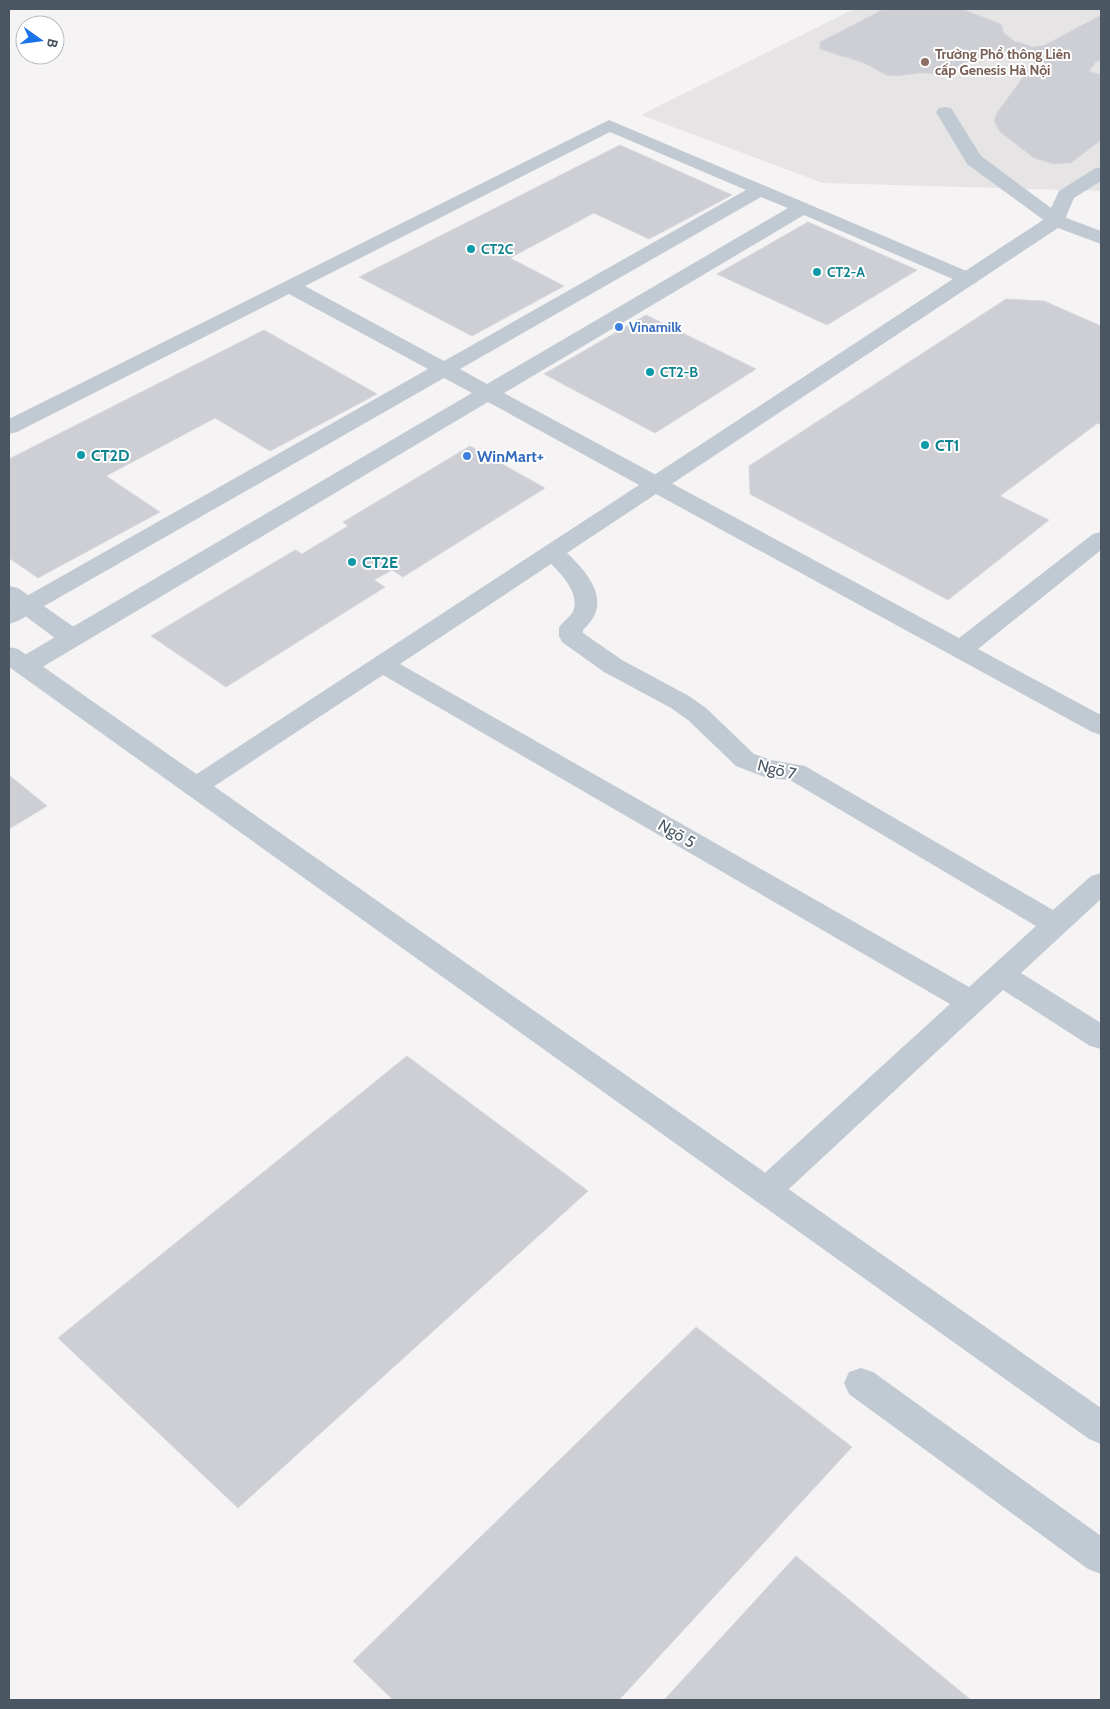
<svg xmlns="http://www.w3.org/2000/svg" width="1110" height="1709" viewBox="0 0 1110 1709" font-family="Cabin,sans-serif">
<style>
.education{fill:#e6e4e5}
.building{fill:#cdcfd5;stroke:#d7d9de}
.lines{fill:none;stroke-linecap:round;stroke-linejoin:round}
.service{fill:#c1cad2;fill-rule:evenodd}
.minor{fill:#c1cad2;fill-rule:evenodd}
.education-dot{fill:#8d6e63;stroke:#fff;stroke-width:2}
.culture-dot{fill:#0f9aa8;stroke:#fff;stroke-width:2}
.shop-dot{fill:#3f7fe0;stroke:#fff;stroke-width:2}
.labels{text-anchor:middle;stroke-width:4;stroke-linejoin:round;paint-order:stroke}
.far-education-label{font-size:14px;font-weight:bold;fill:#785e54;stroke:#fff;text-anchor:start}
.far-culture-label{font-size:14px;font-weight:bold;fill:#0d838f;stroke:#fff;text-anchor:start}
.far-shop-label{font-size:14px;font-weight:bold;fill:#366cbe;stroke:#fff;text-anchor:start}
.culture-label{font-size:16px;font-weight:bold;fill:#0d838f;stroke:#fff;text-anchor:start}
.shop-label{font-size:16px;font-weight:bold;fill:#366cbe;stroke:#fff;text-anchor:start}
.street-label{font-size:16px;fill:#4a5661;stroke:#fff}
</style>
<rect width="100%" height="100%" fill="#f5f3f3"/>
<!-- education -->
<path class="education" d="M854,9H1101V191L823,183L641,115Z"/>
<!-- building -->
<path class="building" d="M884,9H962L1001,24L1003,28V32L1014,41L1034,47L1045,45L1101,15V59L1095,63L1089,71L1101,75V140L1071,163L1054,164L1034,158L1000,132L994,121L996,114L1035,61L1031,58L989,54L977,57L943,74L921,73L896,76L886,75L864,63L820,49V42Z
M620,145L732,195L649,239L594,213L510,258L564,286L472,336L359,277Z
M808,222L917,270L827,325L717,274Z
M1006,299L1044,301L1101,326V425L1098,423L1000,496L1049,520L948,600L750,494L749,466Z
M646,315L756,369L655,433L544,374Z
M264,330L377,394L270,451L215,418L106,476L160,512L38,578L9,558V459Z
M470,446L545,488L403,577L392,570L374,580L385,587L226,687L151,636L295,550L302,554L348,526L343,522Z
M9,775L47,806L9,829Z
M407,1056L588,1191L238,1508L58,1338Z
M696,1327L852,1447L619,1700H393L353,1661Z
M796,1556L971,1700H664Z"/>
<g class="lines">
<!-- service -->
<path class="service" d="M945,107L951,108L981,156L1051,208L1059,191L1094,169L1101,167V181L1074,198L1063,224L1056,226L1049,224L967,164L936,112L939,108Z
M609,120L976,275L979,279L976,283L969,285L962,283L804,215L504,393L959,638L1093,534L1101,532V550L978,649L1101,715V735L1092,732L656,494L567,553C590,575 613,603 583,630V633L622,660L689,696L706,708L754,754L771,760L805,766L1053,910L1091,876L1101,873V899L1021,973L1101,1023V1049L1090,1046L1003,990L777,1200L766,1204L755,1200L750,1191L755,1182L950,1004L383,675L204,793L195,796L186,793L182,787L186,781L639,485L488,402L34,672L25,674L16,672L12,666L16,660L472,393L444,378L18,621L9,624V606L428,369L289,294L17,432L9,434V419ZM610,132L746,190L444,361L305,286ZM761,197L788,208L487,384L460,369ZM551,564C562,574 582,596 572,613C569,618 562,622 559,628V636L562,642L604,672L671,708L688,720L736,766L767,778L790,780L1036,926L969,987L400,664Z
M861,1368L873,1372L1101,1536V1574L1088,1569L849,1394L844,1383L849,1372Z"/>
<!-- minor -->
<path class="minor" d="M1056,214L1101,231V244L1058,228L664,489L656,491L648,489L645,484L648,479L1049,216Z
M9,586L18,588L81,632L84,638L81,644L72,646L63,644L9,604Z
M9,647L18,649L1101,1408V1444L1089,1439L9,667Z"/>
</g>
<!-- markers -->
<circle class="education-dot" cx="925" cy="62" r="5"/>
<g class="culture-dot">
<circle cx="471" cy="249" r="5"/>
<circle cx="817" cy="272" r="5"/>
<circle cx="650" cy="372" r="5"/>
<circle cx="925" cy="445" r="5"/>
<circle cx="81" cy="455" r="5"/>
<circle cx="352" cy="562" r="5"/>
</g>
<g class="shop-dot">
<circle cx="619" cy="327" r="5"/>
<circle cx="467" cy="456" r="5"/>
</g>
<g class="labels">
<!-- far-education labels -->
<g class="far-education-label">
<text x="935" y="59">Trường Phổ thông Liên<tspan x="935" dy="16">cấp Genesis Hà Nội</tspan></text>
</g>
<!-- far-culture labels -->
<g class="far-culture-label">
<text x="481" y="254">CT2C</text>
<text x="827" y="277">CT2-A</text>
<text x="660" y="377">CT2-B</text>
</g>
<!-- far-shop labels -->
<g class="far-shop-label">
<text x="629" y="332">Vinamilk</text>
</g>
<!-- culture labels -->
<g class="culture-label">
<text x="935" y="451">CT1</text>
<text x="91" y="461">CT2D</text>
<text x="362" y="568">CT2E</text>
</g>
<!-- shop labels -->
<g class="shop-label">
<text x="477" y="462">WinMart+</text>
</g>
<!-- street labels -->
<g class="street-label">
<text transform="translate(777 769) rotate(14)" y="6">Ngõ 7</text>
<text transform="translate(677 833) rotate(30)" y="6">Ngõ 5</text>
</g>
</g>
<!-- border -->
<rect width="1110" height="1709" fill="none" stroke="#4a5661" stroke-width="20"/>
<!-- north arrow -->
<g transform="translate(40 40) rotate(104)"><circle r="24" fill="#ffffff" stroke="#b7bbc0"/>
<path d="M0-4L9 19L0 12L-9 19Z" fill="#1a73e8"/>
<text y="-8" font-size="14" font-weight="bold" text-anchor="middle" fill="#4a5661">B</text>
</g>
</svg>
